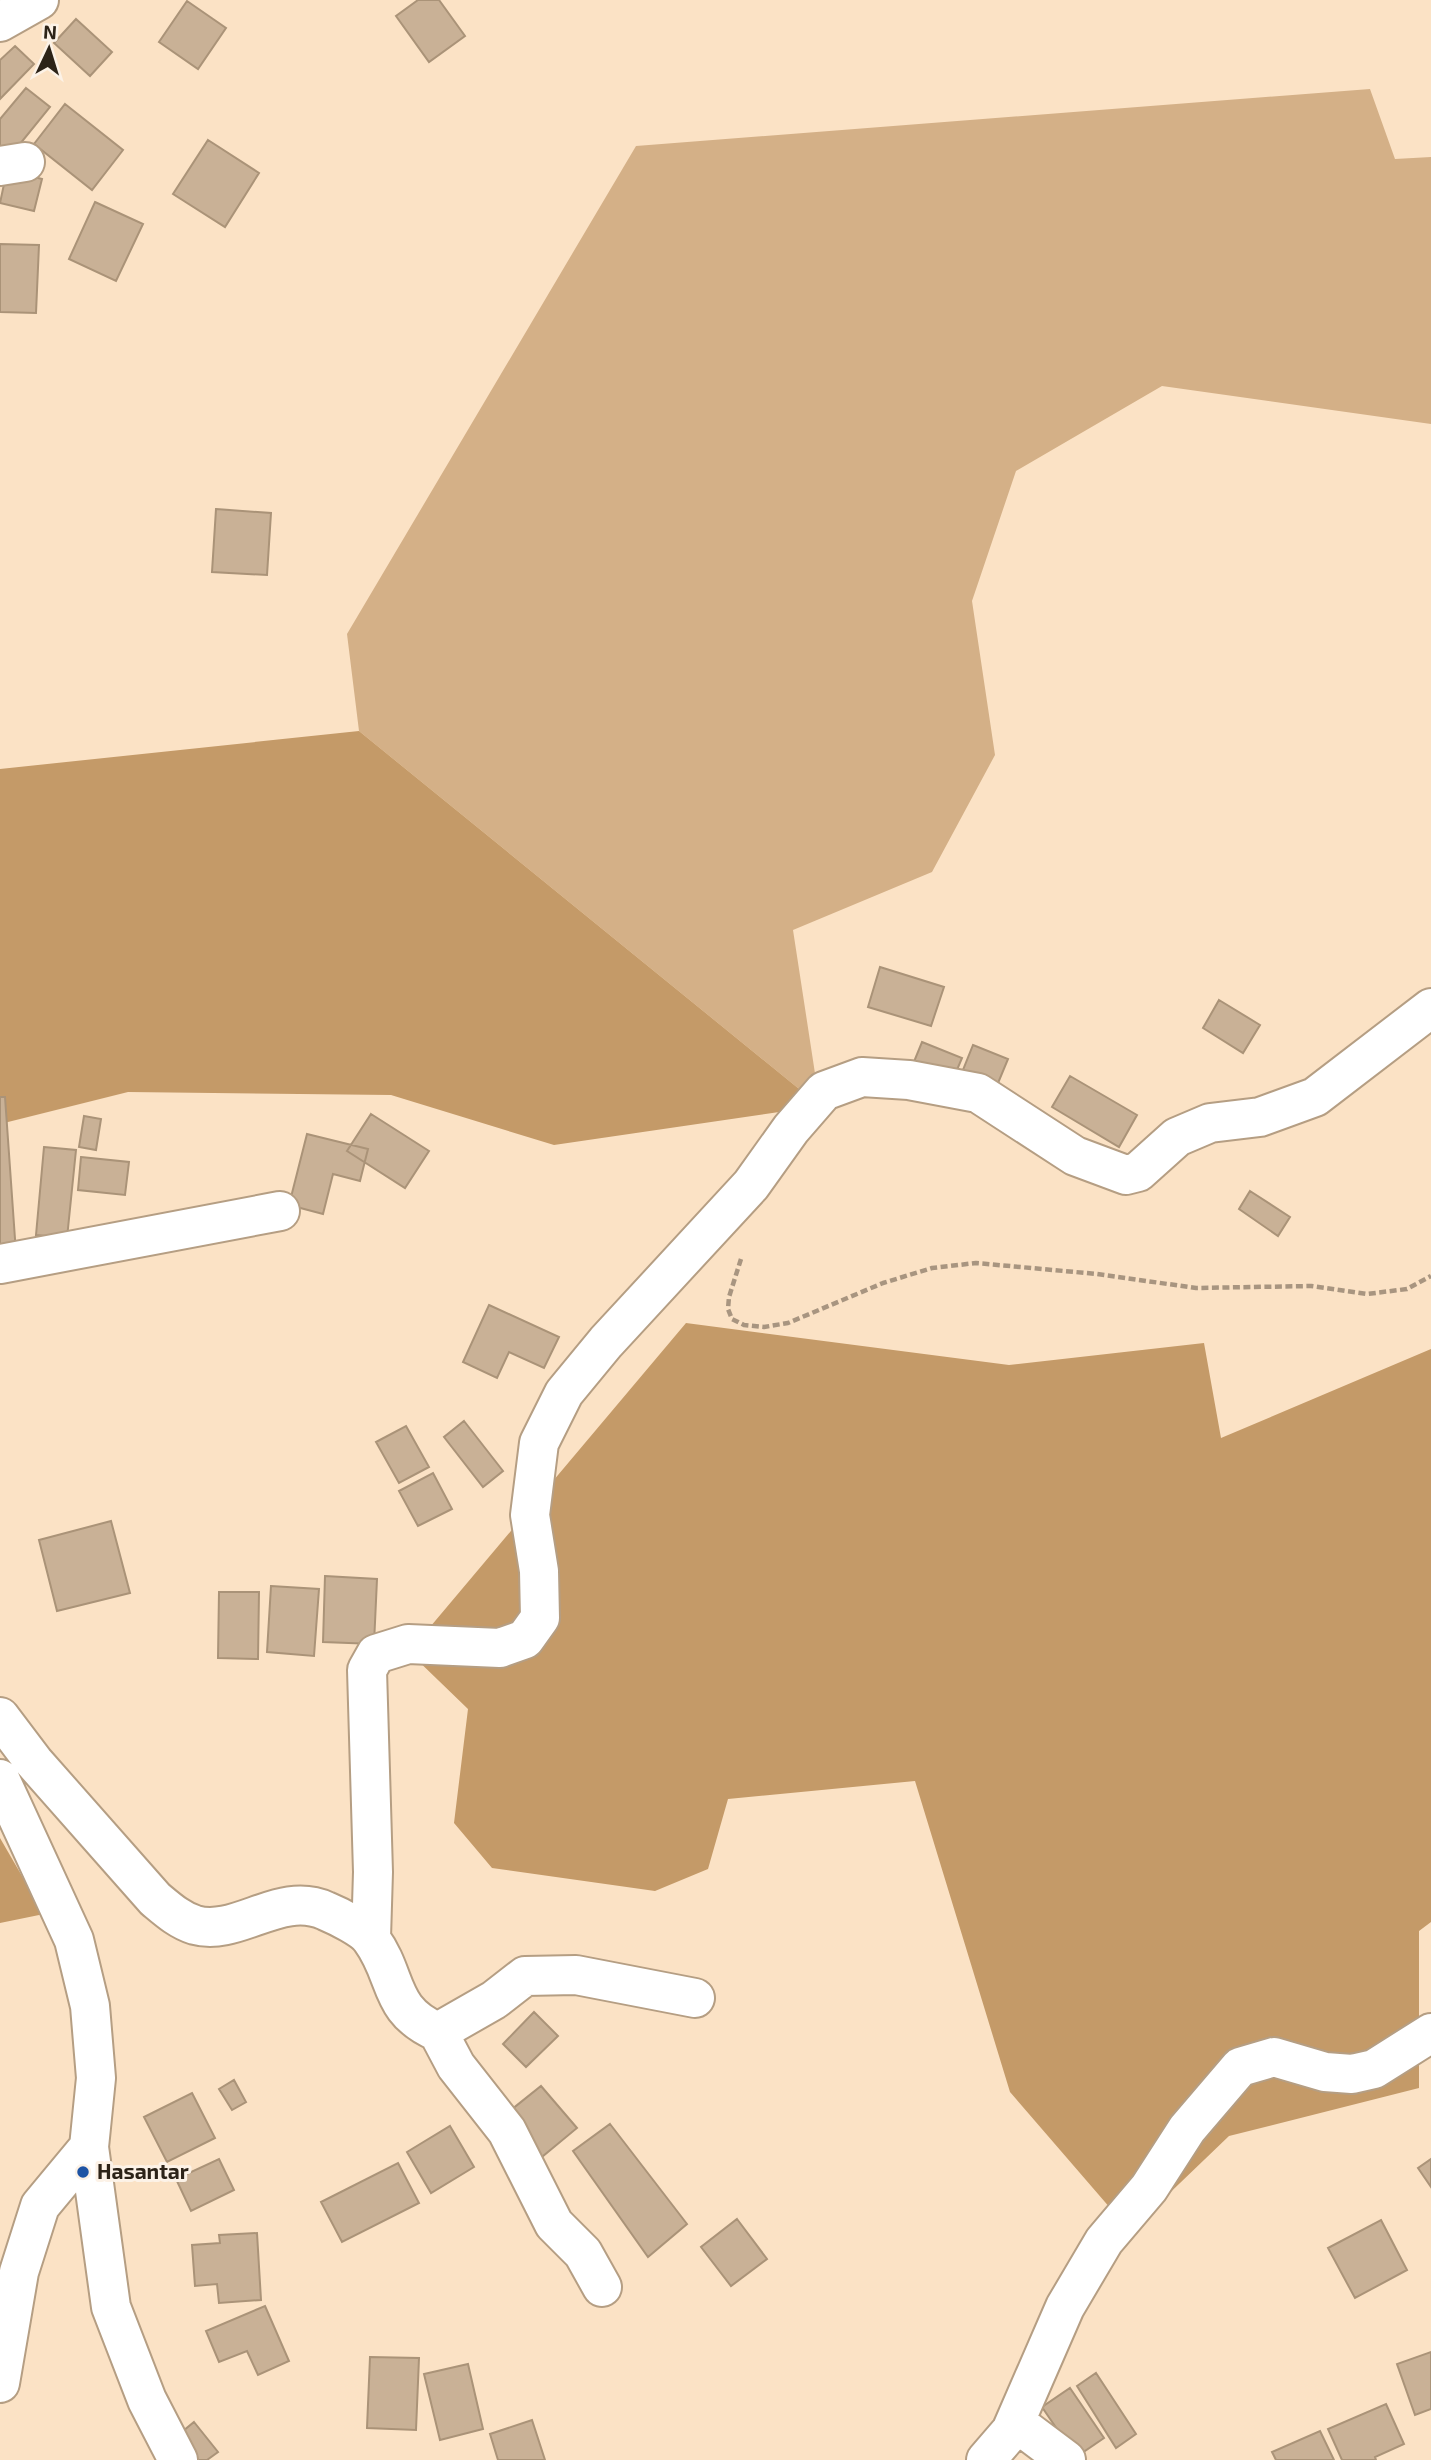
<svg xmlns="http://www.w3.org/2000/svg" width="1431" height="2460" viewBox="0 0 1431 2460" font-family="'Exo 2',sans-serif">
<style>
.green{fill:#d4b087}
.forest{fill:#c49a68}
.building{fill:#c9b196;stroke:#aa9378;stroke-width:2}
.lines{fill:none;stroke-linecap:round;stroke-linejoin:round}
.minor-casing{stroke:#b59e83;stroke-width:42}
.path{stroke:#a89580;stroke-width:4.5;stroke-dasharray:7 3.5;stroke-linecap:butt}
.minor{stroke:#fff;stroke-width:38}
.poi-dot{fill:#1d53a4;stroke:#fcf2e7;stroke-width:2.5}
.labels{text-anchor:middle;stroke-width:6;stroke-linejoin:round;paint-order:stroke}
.poi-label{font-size:21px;font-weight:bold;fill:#2c2318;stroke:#fcf2e7;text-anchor:start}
</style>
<rect width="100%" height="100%" fill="#fbe2c5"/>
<!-- green -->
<path class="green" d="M1370,89L1395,159L1431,157V424L1162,386L1016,471L972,601L995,755L932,872L793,930L820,1106L359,731L347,634L636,146Z"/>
<!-- forest -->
<path class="forest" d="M359,731L820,1106L554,1145L391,1095L128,1092L0,1124V769Z
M686,1323L1009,1365L1204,1343L1221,1438L1431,1349V1922L1419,1931V2088L1229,2136L1130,2231L1010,2092L915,1781L728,1799L708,1869L655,1891L492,1868L454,1823L468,1709L409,1652Z
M0,1838L44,1914L0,1923Z"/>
<!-- building -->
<path class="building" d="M418,0H439L465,36L429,62L396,16Z
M187,1L226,28L198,69L159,42Z
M76,19L112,52L90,76L54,43Z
M15,46L34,64L0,99V60Z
M26,88L50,107L11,155L0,146V119Z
M65,104L123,150L92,190L34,144Z
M208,140L259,173L225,227L173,194Z
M7,170L42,179L34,211L0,203Z
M95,202L143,224L116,281L69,259Z
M0,244L39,245L36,313L0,312Z
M216,509L271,513L267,575L212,572Z
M880,967L944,987L931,1026L868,1007Z
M1219,1000L1260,1025L1243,1053L1203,1028Z
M922,1042L962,1058L951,1084L911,1069Z
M973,1045L1008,1059L996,1088L961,1075Z
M1070,1076L1137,1115L1119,1147L1052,1107Z
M0,1097H5L16,1253L0,1254Z
M371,1114L429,1151L405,1188L347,1151Z
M84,1116L101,1119L96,1150L79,1147Z
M307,1134L368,1149L360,1181L333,1174L323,1214L289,1205Z
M44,1147L76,1150L67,1238L36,1235Z
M81,1157L129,1162L125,1195L78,1190Z
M1250,1191L1290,1217L1278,1236L1239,1209Z
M489,1305L559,1337L544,1368L509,1352L497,1378L463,1362Z
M464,1421L503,1471L483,1487L444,1437Z
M406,1426L429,1467L399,1483L376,1442Z
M433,1473L452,1509L418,1526L399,1491Z
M111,1521L130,1593L57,1611L39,1540Z
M325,1576L377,1579L374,1644L323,1642Z
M271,1586L319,1589L314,1656L267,1652Z
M219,1592H259L258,1659L218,1658Z
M534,2012L558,2036L526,2067L503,2044Z
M234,2080L246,2102L232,2110L219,2089Z
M541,2086L577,2128L537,2161L501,2118Z
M192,2093L215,2138L167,2162L144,2117Z
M610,2124L687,2224L648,2257L573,2151Z
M450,2126L474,2167L431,2193L407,2152Z
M219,2159L234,2190L191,2211L176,2179Z
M1431,2159V2187L1418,2168Z
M398,2163L419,2203L342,2242L321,2202Z
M737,2219L767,2259L731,2286L701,2247Z
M1381,2220L1407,2270L1355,2298L1328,2248Z
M257,2233L261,2300L219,2303L217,2284L195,2286L192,2245L220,2243L219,2235Z
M265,2306L289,2361L258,2375L247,2351L219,2362L206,2331Z
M1431,2352V2409L1415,2415L1397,2364Z
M370,2357L419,2358L416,2430L367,2428Z
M468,2364L483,2429L440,2440L424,2374Z
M1096,2373L1136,2434L1116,2448L1077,2386Z
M1070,2388L1104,2438L1076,2457L1042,2407Z
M1386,2404L1404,2444L1375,2457L1376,2460H1342L1328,2429Z
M532,2420L545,2460H498L490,2434Z
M194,2422L218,2452L207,2460H197L177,2436Z
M1320,2431L1334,2460H1276L1272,2452Z"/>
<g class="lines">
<defs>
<path id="minor" d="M0,22L39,0
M0,166L25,162
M0,1264L280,1211
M0,1717L34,1762L155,1899C167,1909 179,1920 195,1925C238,1937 280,1890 326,1911C338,1916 364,1929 371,1939C399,1977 387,2010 438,2032L456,2066L507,2131L554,2224L583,2253L602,2287
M0,1779L74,1940L90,2006L96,2078L89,2147L111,2307L147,2400L178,2460
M371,1938L373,1872L367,1670L376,1654L408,1644L500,1648L525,1639L540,1618L539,1571L530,1515L539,1443L564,1393L606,1342L751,1185L791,1129L824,1091L862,1077L909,1080L978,1093L1075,1156L1126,1175L1138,1172L1177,1137L1210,1123L1260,1117L1315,1097L1431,1008
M438,2032L494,2000L525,1976L576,1975L695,1998
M0,2383L19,2272L40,2206L89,2147
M1011,2431L1065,2307L1104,2241L1149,2188L1187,2129L1240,2067L1274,2057L1325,2072L1352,2074L1374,2069L1431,2033
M986,2460L1011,2431L1026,2430L1066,2460"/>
</defs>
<!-- minor casing -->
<use href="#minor" class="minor-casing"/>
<!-- path -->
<path class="path" d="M741,1259L729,1297L728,1309L732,1319L744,1325L764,1327L788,1323L883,1283L932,1268L976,1263L1097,1274L1196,1288L1311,1286L1367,1294L1407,1289L1431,1276"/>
<!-- minor -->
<use href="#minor" class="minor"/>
</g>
<!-- markers -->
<circle class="poi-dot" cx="83" cy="2172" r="7"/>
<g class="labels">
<!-- poi labels -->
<g class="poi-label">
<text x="97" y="2179">Hasantar</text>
</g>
</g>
<!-- north arrow -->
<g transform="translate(49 49) rotate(4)" stroke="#fcf2e7" stroke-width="5" paint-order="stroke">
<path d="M0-5L12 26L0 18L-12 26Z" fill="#2c2318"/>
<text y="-10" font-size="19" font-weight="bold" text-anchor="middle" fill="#2c2318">N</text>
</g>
</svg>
